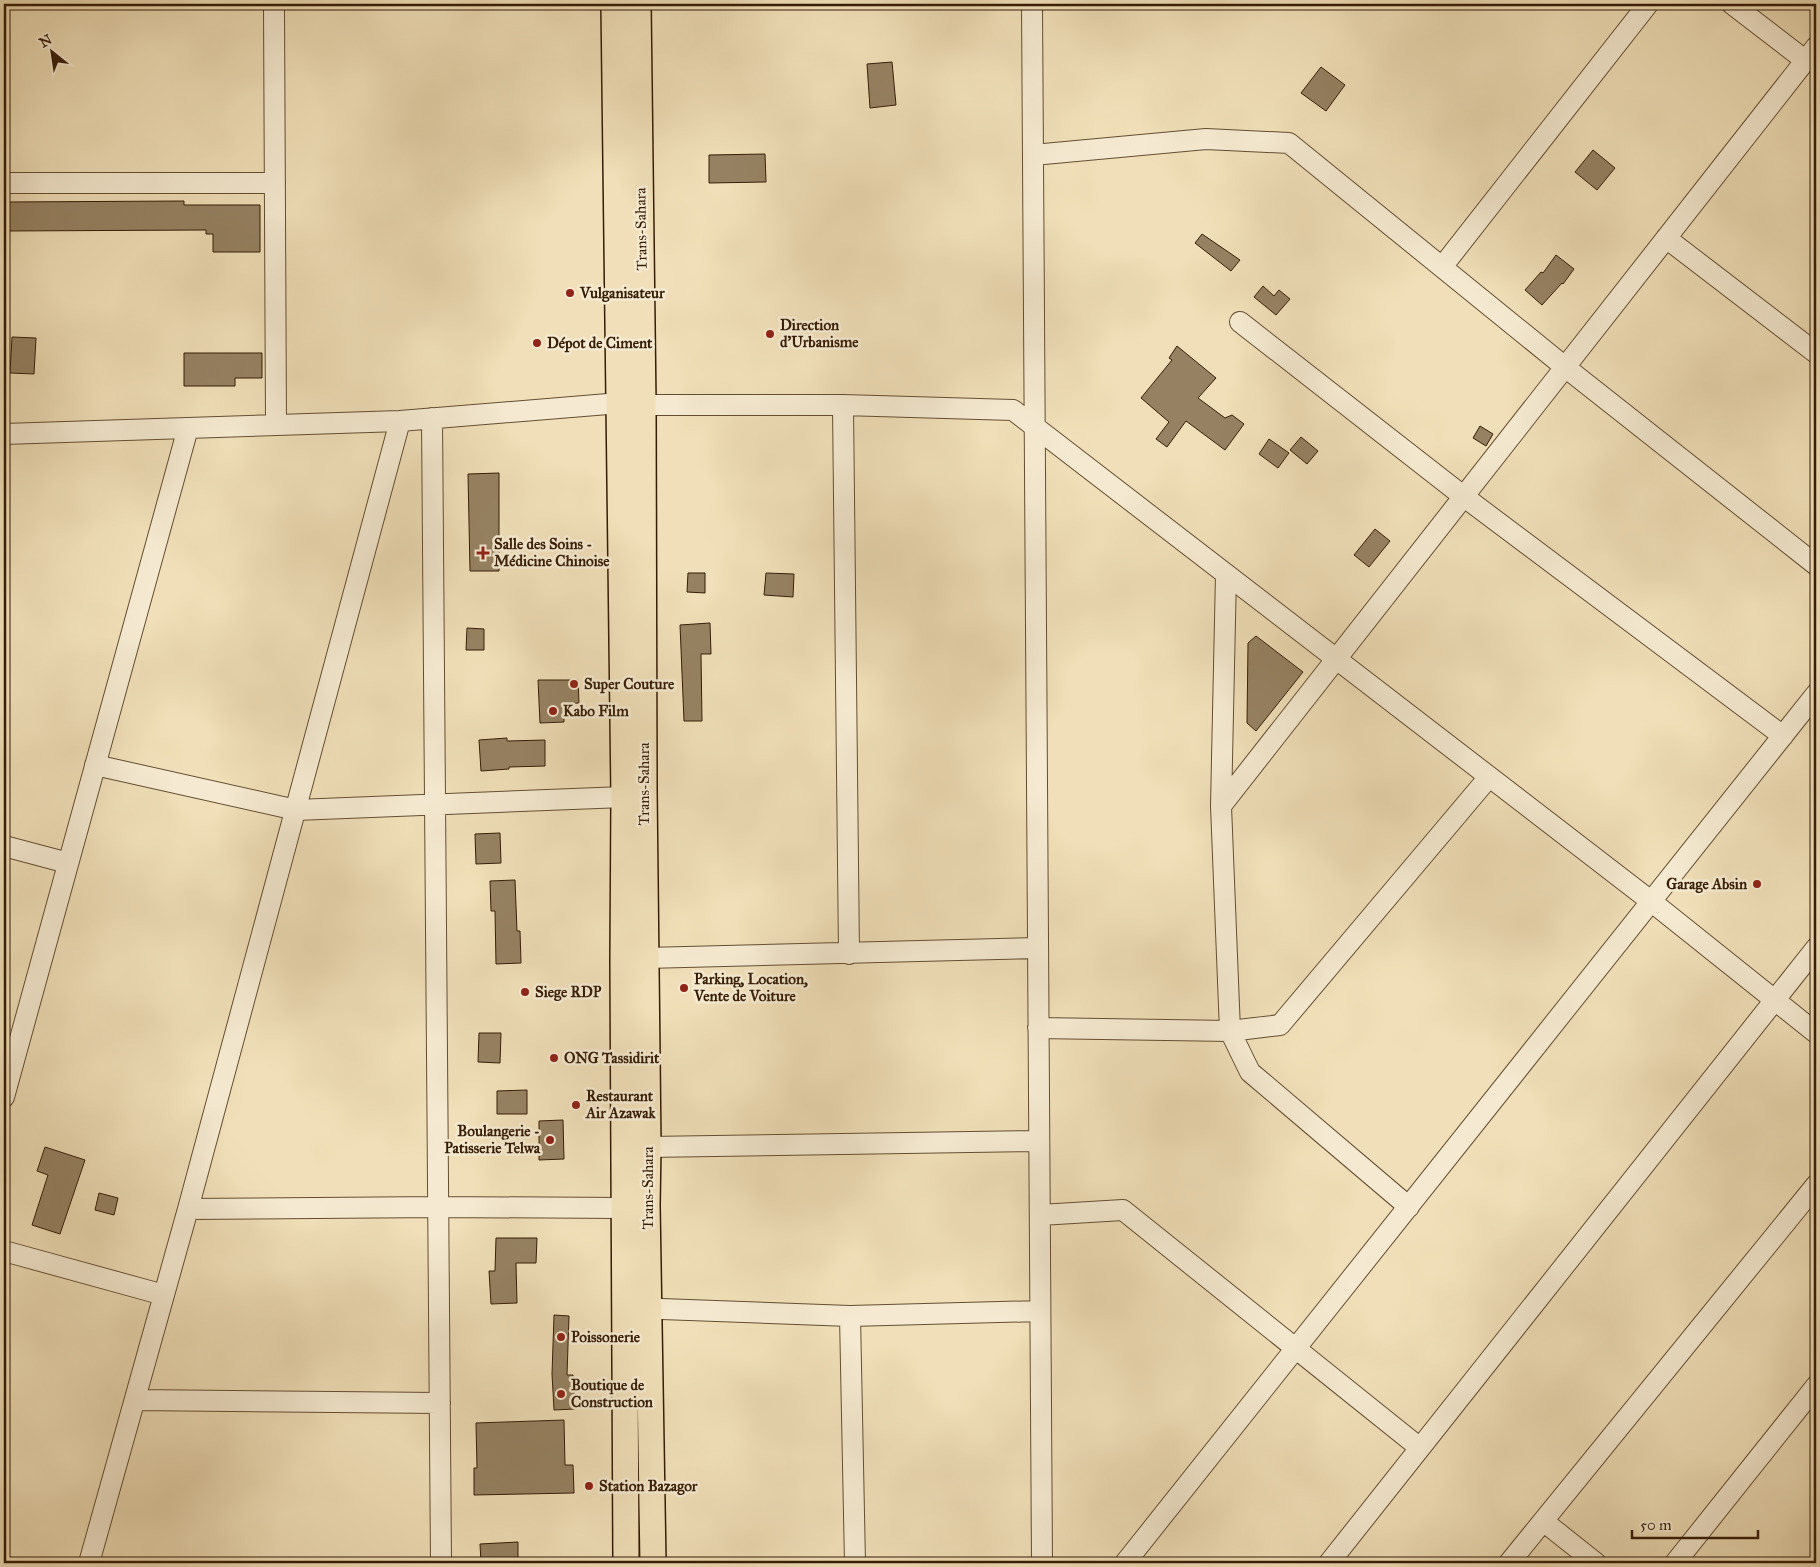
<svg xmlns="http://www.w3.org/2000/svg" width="1820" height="1567" viewBox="0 0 1820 1567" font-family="'IM FELL Great Primer',serif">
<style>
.building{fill:#968263;stroke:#351d06}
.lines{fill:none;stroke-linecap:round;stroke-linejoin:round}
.minor-casing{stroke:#644e32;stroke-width:22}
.major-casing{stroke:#351d06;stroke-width:28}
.minor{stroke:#f5ead1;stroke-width:20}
.major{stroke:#f0dfb8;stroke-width:25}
.poi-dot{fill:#8f2418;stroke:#f5ead1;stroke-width:2}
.labels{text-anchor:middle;stroke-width:5;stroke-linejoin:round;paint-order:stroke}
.street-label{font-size:15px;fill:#351d06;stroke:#f5ead1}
.poi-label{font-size:15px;font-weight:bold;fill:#351d06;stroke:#f5ead1;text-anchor:start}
</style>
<rect width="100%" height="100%" fill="#f0dfb8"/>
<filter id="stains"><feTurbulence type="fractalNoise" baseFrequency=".004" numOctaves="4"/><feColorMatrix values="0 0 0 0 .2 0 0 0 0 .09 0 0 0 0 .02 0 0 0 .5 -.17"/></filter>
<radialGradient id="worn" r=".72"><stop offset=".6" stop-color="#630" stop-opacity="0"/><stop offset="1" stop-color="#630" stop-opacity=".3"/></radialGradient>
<!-- building -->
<path class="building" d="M892,62L896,105L870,108L867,64Z
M1321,67L1345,85L1326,111L1301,93Z
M1593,150L1615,168L1597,190L1575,172Z
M765,154L766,182L709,183V155Z
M184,201V205H260V252H213V234H206V230L4,231V202Z
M1202,234L1240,260L1231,271L1195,243Z
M1556,255L1574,269L1563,284L1562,283L1542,305L1525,290L1541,272L1543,273Z
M1263,286L1274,296L1279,290L1290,299L1276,315L1254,297Z
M12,337L36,338L34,374L10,373Z
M1177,346L1216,378L1198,398L1225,418L1232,415L1244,424L1225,450L1186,421L1167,447L1156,439L1169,422L1141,398L1172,360L1169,358Z
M184,353H262V378H235V386H184Z
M1480,426L1493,434L1486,446L1473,438Z
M1301,437L1318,451L1307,464L1290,450Z
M1269,439L1289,453L1278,468L1259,454Z
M499,473V571H470L468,474Z
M1375,529L1390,541L1369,567L1354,555Z
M688,573H705V593L687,592Z
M766,573L794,574L793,597L764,595Z
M710,623L711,654H701L702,721H684L680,625Z
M467,628L484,629V650H466Z
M1256,636L1303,672L1256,731L1247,723L1248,643Z
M538,680H578L579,703L564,704V722L540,723Z
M507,738V741L545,740V766L509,767V769L481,771L479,740Z
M500,833L501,863L476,864L475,834Z
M515,880L517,931H520L521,963L496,964L495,911H491L490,881Z
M479,1033H501L500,1063L478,1062Z
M527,1090V1114H497V1091Z
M563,1120L564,1159L539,1160V1121Z
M45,1147L85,1160L60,1234L32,1225L48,1175L37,1171Z
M99,1193L118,1198L114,1215L95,1210Z
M496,1238H537L536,1263H516L517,1303L491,1304L489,1271H495Z
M554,1315L569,1316L567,1375H573L575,1409L554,1410L552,1374Z
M564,1420L565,1465H573L574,1493L474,1495V1468H477L476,1423Z
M518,1542V1563H481L480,1544Z"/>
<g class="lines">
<defs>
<path id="minor" d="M274,4L276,425
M1032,4L1042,1563
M1732,4L1806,61
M1033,155L1206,139L1289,143L1565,367L1816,565
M4,183H275
M1666,238L1816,353
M1442,267L1648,4
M1240,322L1463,496L1783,736
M843,405L849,954
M432,418L441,1563
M4,434L400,421L620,403L643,405H843L1013,410L1652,902L1816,1033
M1226,574L1221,806L1230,1031L1250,1072L1409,1207
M95,765L296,810L624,797
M1221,806L1816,47
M4,846L68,863
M646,958L1038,948
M1038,1028L1230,1031L1280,1025L1489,777
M4,1097L188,428
M648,1147L1039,1141
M188,1209L439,1207L624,1208
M1040,1215L1123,1210L1420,1448
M4,1251L164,1295
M634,1308L850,1316L1040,1311
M850,1316L855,1563
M135,1400L440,1403
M1543,1521L1596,1563
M89,1563L188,1209L400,421
M1125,1563L1816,694
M1329,1563L1816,948
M1509,1563L1816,1185
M1675,1563L1816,1386"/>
<path id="major" d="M614,4L624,797L623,961L626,1563
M638,4L643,405L644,789L648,1147L647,1205L653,1563"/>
</defs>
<!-- minor casing -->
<use href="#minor" class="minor-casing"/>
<!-- major casing -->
<use href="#major" class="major-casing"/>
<!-- minor -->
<use href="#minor" class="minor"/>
<!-- major -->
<use href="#major" class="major"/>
</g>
<!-- markers -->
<g class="poi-dot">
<circle cx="570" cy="293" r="5"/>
<circle cx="770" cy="334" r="5"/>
<circle cx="537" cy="343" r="5"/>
<path d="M480.5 545.5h5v5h5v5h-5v5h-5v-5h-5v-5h5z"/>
<circle cx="574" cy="684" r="5"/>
<circle cx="553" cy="711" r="5"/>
<circle cx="1757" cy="884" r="5"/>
<circle cx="684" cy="988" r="5"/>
<circle cx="525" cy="992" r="5"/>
<circle cx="554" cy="1058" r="5"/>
<circle cx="576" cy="1105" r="5"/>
<circle cx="550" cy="1140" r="5"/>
<circle cx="561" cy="1337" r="5"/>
<circle cx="561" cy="1394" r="5"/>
<circle cx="589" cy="1486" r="5"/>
</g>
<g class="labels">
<!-- street labels -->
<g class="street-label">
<text transform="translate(641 229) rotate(-91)" y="5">Trans-Sahara</text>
<text transform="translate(644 784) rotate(-90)" y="5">Trans-Sahara</text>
<text transform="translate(648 1188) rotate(-90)" y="5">Trans-Sahara</text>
</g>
<!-- poi labels -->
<g class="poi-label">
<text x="580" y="298">Vulganisateur</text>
<text x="780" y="330">Direction<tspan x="780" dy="17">d'Urbanisme</tspan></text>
<text x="547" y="348">Dépot de Ciment</text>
<text x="494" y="549">Salle des Soins -<tspan x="494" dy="17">Médicine Chinoise</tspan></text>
<text x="584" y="689">Super Couture</text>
<text x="563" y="716">Kabo Film</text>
<text x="1747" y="889" text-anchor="end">Garage Absin</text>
<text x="694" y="984">Parking, Location,<tspan x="694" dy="17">Vente de Voiture</tspan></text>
<text x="535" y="997">Siege RDP</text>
<text x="564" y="1063">ONG Tassidirit</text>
<text x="586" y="1101">Restaurant<tspan x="586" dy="17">Air Azawak</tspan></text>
<text x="540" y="1136" text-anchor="end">Boulangerie -<tspan x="540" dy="17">Patisserie Telwa</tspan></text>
<text x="571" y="1342">Poissonerie</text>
<text x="571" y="1390">Boutique de<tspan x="571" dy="17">Construction</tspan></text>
<text x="599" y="1491">Station Bazagor</text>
</g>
</g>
<!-- margin -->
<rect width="1820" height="1567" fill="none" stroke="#f0dfb8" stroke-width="20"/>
<rect x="5" y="5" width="1810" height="1557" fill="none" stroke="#351d06" stroke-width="2.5"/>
<rect x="10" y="10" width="1800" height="1547" fill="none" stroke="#351d06"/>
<!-- north arrow -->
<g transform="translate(52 52) rotate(330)" stroke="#f5ead1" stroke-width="4" paint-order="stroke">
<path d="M0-4L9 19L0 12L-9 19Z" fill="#351d06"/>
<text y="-8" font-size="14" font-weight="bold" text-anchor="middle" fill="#351d06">N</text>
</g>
<!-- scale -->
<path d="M1632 1530v8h126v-8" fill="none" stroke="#351d06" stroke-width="2.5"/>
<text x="1640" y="1530" font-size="15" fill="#351d06" stroke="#f5ead1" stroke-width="4" paint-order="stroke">50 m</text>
<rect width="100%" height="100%" filter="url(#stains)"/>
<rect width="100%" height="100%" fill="url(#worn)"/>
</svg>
